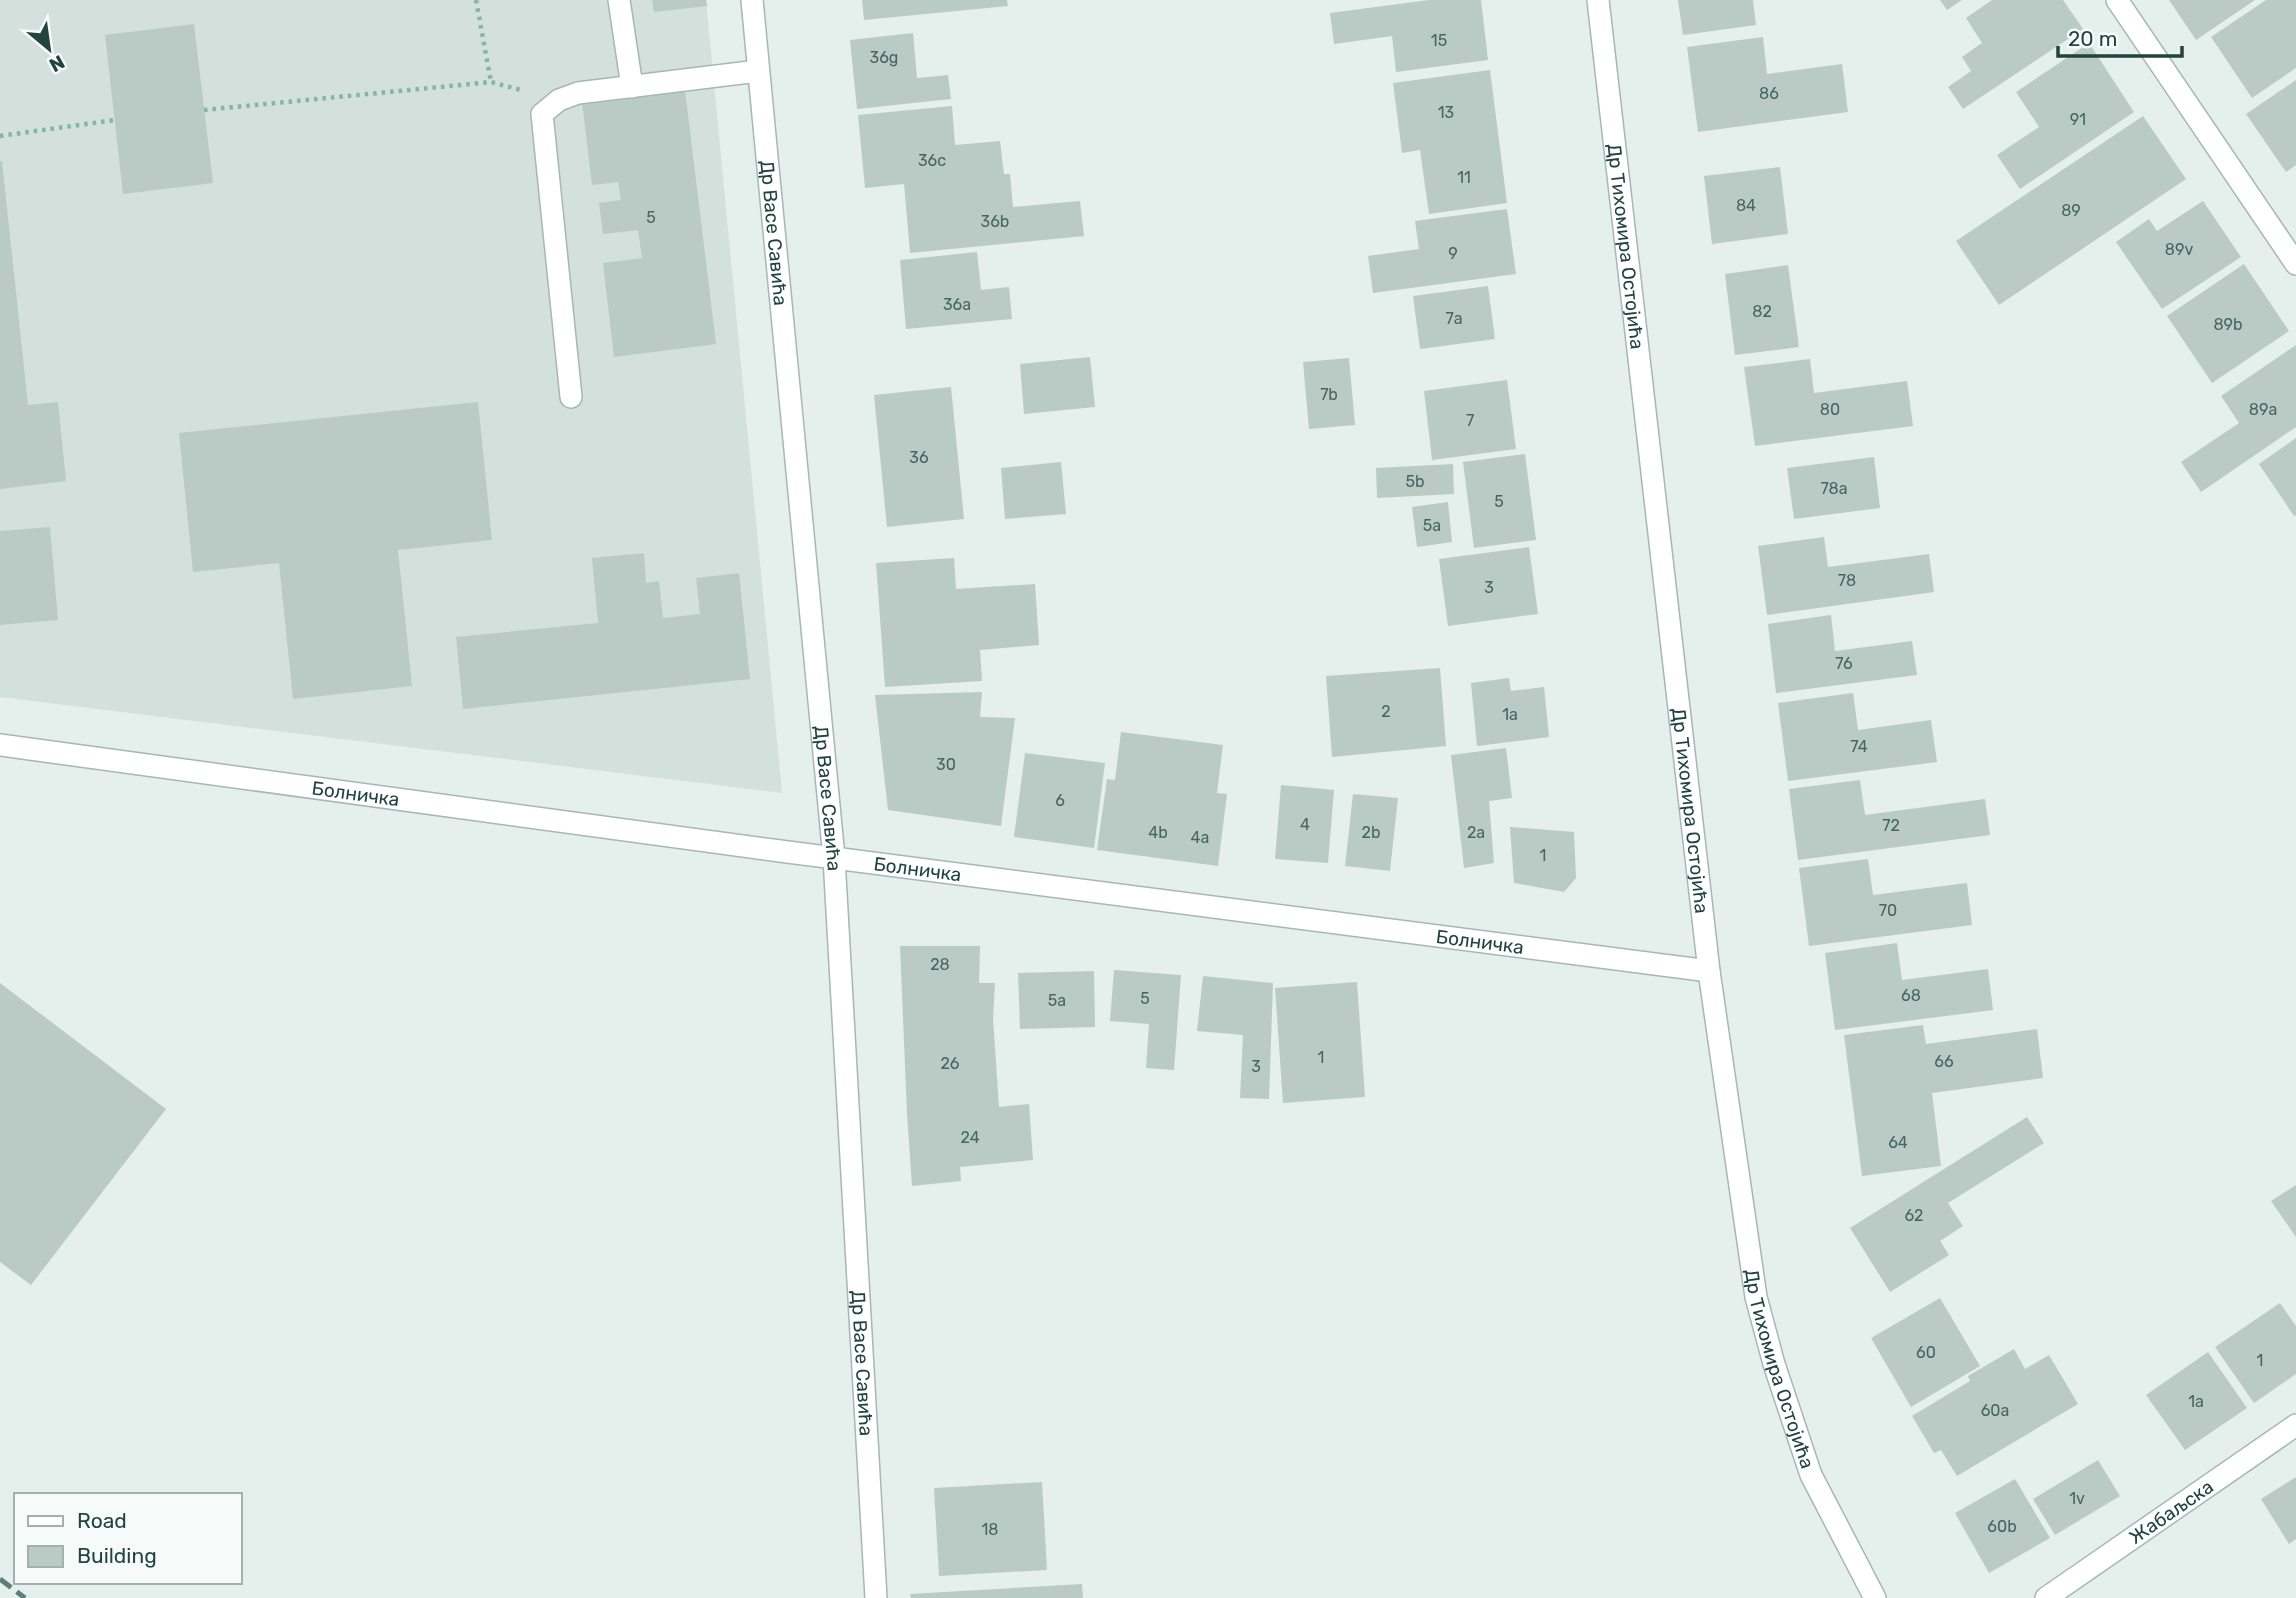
<svg xmlns="http://www.w3.org/2000/svg" width="2296" height="1598" viewBox="0 0 2296 1598" font-family="Rubik,sans-serif">
<style>
.built{fill:#d3e0db}
.building{fill:#bacbc5}
.lines{fill:none;stroke-linecap:round;stroke-linejoin:round}
.minor-casing{stroke:#a6b8b3;stroke-width:24}
.path{stroke:#82b6a9;stroke-width:4.5;stroke-dasharray:3.5 5;stroke-linecap:butt}
.minor{stroke:#fff;stroke-width:21}
.rail{stroke:#5c7f78;stroke-width:5;stroke-dasharray:14 7;stroke-linecap:butt}
.labels{text-anchor:middle;stroke-width:6;stroke-linejoin:round;paint-order:stroke}
.number-label{font-size:16px;fill:#47665f}
.street-label{font-size:19px;fill:#21443d;stroke:#f6fbf9}
</style>
<rect width="100%" height="100%" fill="#e5efeb"/>
<!-- built -->
<path class="built" d="M0,0H706L782,793L0,697Z"/>
<!-- building -->
<path class="building" d="M652,0H706L707,6L654,12Z
M862,0H1007L1008,6L864,20Z
M1429,0H1481L1488,60L1396,72L1392,36L1334,44L1330,13Z
M1678,0H1753L1756,25L1683,35Z
M1940,0H1962L1947,10Z
M1992,0H2063L2083,29L1963,109L1948,87L1971,71L1962,57L1982,43L1966,18Z
M2169,0H2255L2196,40Z
M2266,0H2296V68L2252,98L2211,37Z
M194,24L213,183L123,194L105,35Z
M913,33L917,78L948,75L951,99L857,109L850,40Z
M1763,37L1767,74L1842,64L1848,112L1698,132L1687,47Z
M2089,43L2134,112L2020,189L1997,155L2039,127L2016,92Z
M1490,70L1507,203L1429,214L1420,150L1402,153L1393,83Z
M2296,80V165L2286,172L2246,114Z
M685,90L716,344L614,357L603,263L642,258L638,230L603,234L599,203L621,200L618,182L592,185L582,102Z
M952,106L955,145L1000,141L1004,174H1010L1013,207L1080,201L1084,236L910,253L904,184L865,188L858,115Z
M2143,116L2186,179L1999,305L1956,241Z
M0,161H2L28,405L58,402L66,481L0,489Z
M1780,167L1788,234L1712,244L1704,176Z
M2203,201L2241,257L2162,309L2116,242L2149,219L2157,231Z
M1507,209L1516,274L1373,293L1368,256L1419,249L1415,221Z
M977,252L981,290L1009,287L1012,319L906,329L900,260Z
M2244,264L2289,331L2212,383L2167,316Z
M1788,265L1799,347L1735,355L1725,274Z
M1488,286L1495,339L1420,349L1413,296Z
M2296,345V427L2201,492L2181,462L2239,423L2221,396Z
M1090,357L1095,407L1024,414L1020,364Z
M1349,358L1355,425L1309,429L1303,362Z
M1810,359L1814,393L1907,381L1913,426L1755,446L1744,367Z
M1507,380L1516,449L1432,460L1424,391Z
M951,387L964,519L887,527L874,395Z
M478,402L492,540L398,550L412,686L293,699L279,563L193,572L179,433Z
M2296,438V515L2294,516L2259,464Z
M1525,454L1536,540L1474,548L1463,462Z
M1874,457L1880,508L1794,519L1787,468Z
M1061,462L1066,514L1005,519L1001,468Z
M1453,464L1454,494L1377,498L1376,468Z
M1448,502L1452,542L1417,547L1412,507Z
M50,527L58,620L0,625V531Z
M1824,537L1828,567L1929,554L1934,592L1767,615L1758,546Z
M1529,547L1538,614L1448,626L1439,559Z
M644,553L646,583L659,581L663,618L700,614L696,578L739,573L750,679L463,709L456,637L598,623L592,558Z
M954,558L956,589L1035,584L1039,645L980,650L982,681L885,687L876,563Z
M1831,615L1835,651L1912,641L1917,675L1776,693L1768,624Z
M1440,668L1446,746L1332,757L1326,676Z
M1509,678L1511,691L1544,687L1549,737L1477,746L1471,683Z
M982,692L980,717L1015,718L1001,826L888,810L875,695Z
M1853,693L1858,730L1931,720L1937,762L1788,781L1778,703Z
M1121,732L1223,745L1217,793L1227,794L1218,866L1097,850L1107,779L1115,780Z
M1506,748L1512,798L1489,801L1494,863L1464,868L1451,755Z
M1025,753L1105,763L1094,848L1014,837Z
M1860,780L1865,815L1985,799L1990,835L1798,860L1789,789Z
M1281,785L1334,790L1328,863L1275,859Z
M1353,794L1398,798L1390,871L1345,866Z
M1510,827L1574,832L1576,878L1564,892L1514,883Z
M1868,859L1873,895L1967,883L1972,925L1809,946L1799,868Z
M1897,943L1902,980L1988,969L1993,1010L1835,1030L1825,953Z
M900,946H980L979,983H995L993,1018L999,1107L1029,1104L1033,1160L960,1167L961,1181L912,1186L907,1114Z
M1114,970L1181,975L1174,1070L1146,1068L1149,1024L1110,1021Z
M1094,971L1095,1027L1020,1029L1018,973Z
M1203,976L1273,983L1269,1099L1240,1098L1243,1035L1197,1031Z
M1357,982L1365,1097L1283,1103L1275,988Z
M0,983L166,1109L31,1285L0,1262Z
M1923,1025L1926,1044L2037,1029L2043,1078L1932,1093L1941,1166L1862,1176L1844,1035Z
M2027,1117L2044,1143L1948,1203L1963,1226L1940,1241L1949,1255L1890,1292L1850,1228Z
M2296,1185V1237L2271,1201Z
M1940,1298L1980,1366L1911,1407L1871,1338Z
M2280,1303L2296,1326V1374L2254,1403L2215,1347Z
M2014,1349L2025,1369L2049,1355L2078,1404L1957,1476L1941,1450L1934,1453L1912,1416L1970,1381L1968,1376Z
M2208,1352L2247,1408L2185,1450L2146,1395Z
M2098,1460L2120,1496L2055,1535L2033,1499Z
M2296,1477V1539L2289,1544L2261,1499Z
M2015,1479L2050,1538L1989,1573L1955,1513Z
M1042,1482L1047,1570L939,1576L934,1488Z
M1082,1584L1083,1598H911L910,1594Z"/>
<g class="lines">
<defs>
<g id="minor">
<path d="M619,0L632,87"/>
<path id="s1" d="M752,0L834,858L876,1598"/>
<path id="s2" d="M1598,0L1709,971L1756,1297L1774,1364L1811,1475L1875,1598"/>
<path d="M2117,0L2296,264"/>
<path d="M571,397L542,114L559,100L578,93L758,71"/>
<path id="s3" d="M0,745L780,851L1709,971"/>
<path id="s4" d="M2046,1598L2296,1425"/>
</g>
</defs>
<!-- minor casing -->
<use href="#minor" class="minor-casing"/>
<!-- path -->
<path class="path" d="M476,0L491,82
M204,110L491,82L521,90
M0,136L115,120"/>
<!-- minor -->
<use href="#minor" class="minor"/>
<!-- rail -->
<path class="rail" d="M0,1579L25,1598"/>
</g>
<g class="labels">
<!-- number labels -->
<g class="number-label">
<text x="1439" y="46">15</text>
<text x="884" y="63">36g</text>
<text x="1769" y="99">86</text>
<text x="1446" y="118">13</text>
<text x="2078" y="125">91</text>
<text x="932" y="166">36c</text>
<text x="1464" y="183">11</text>
<text x="1746" y="211">84</text>
<text x="2071" y="216">89</text>
<text x="651" y="223">5</text>
<text x="995" y="227">36b</text>
<text x="2179" y="255">89v</text>
<text x="1453" y="259">9</text>
<text x="957" y="310">36a</text>
<text x="1762" y="317">82</text>
<text x="1454" y="324">7a</text>
<text x="2228" y="330">89b</text>
<text x="1329" y="400">7b</text>
<text x="1830" y="415">80</text>
<text x="2263" y="415">89a</text>
<text x="1470" y="426">7</text>
<text x="919" y="463">36</text>
<text x="1415" y="487">5b</text>
<text x="1834" y="494">78a</text>
<text x="1499" y="507">5</text>
<text x="1432" y="531">5a</text>
<text x="1847" y="586">78</text>
<text x="1489" y="593">3</text>
<text x="1844" y="669">76</text>
<text x="1386" y="717">2</text>
<text x="1510" y="720">1a</text>
<text x="1859" y="752">74</text>
<text x="946" y="770">30</text>
<text x="1060" y="806">6</text>
<text x="1305" y="830">4</text>
<text x="1891" y="831">72</text>
<text x="1158" y="838">4b</text>
<text x="1371" y="838">2b</text>
<text x="1476" y="838">2a</text>
<text x="1200" y="843">4a</text>
<text x="1543" y="861">1</text>
<text x="1888" y="916">70</text>
<text x="940" y="970">28</text>
<text x="1911" y="1001">68</text>
<text x="1145" y="1004">5</text>
<text x="1057" y="1006">5a</text>
<text x="1321" y="1063">1</text>
<text x="1944" y="1067">66</text>
<text x="950" y="1069">26</text>
<text x="1256" y="1072">3</text>
<text x="970" y="1143">24</text>
<text x="1898" y="1148">64</text>
<text x="1914" y="1221">62</text>
<text x="1926" y="1358">60</text>
<text x="2260" y="1366">1</text>
<text x="2196" y="1407">1a</text>
<text x="1995" y="1416">60a</text>
<text x="2077" y="1504">1v</text>
<text x="2002" y="1532">60b</text>
<text x="990" y="1535">18</text>
</g>
<!-- street labels -->
<g class="street-label">
<text dy="7" stroke="none"><textPath href="#s1" startOffset="234">Др Васе Савића</textPath></text>
<text dy="7" stroke="none"><textPath href="#s2" startOffset="248">Др Тихомира Остојића</textPath></text>
<text dy="7" stroke="none"><textPath href="#s3" startOffset="359">Болничка</textPath></text>
<text dy="7" stroke="none"><textPath href="#s1" startOffset="802">Др Васе Савића</textPath></text>
<text dy="7" stroke="none"><textPath href="#s2" startOffset="816">Др Тихомира Остојића</textPath></text>
<text dy="7" stroke="none"><textPath href="#s3" startOffset="926">Болничка</textPath></text>
<text dy="7" stroke="none"><textPath href="#s3" startOffset="1493">Болничка</textPath></text>
<text dy="7" stroke="none"><textPath href="#s1" startOffset="1368">Др Васе Савића</textPath></text>
<text dy="7" stroke="none"><textPath href="#s2" startOffset="1382">Др Тихомира Остојића</textPath></text>
<text dy="7" stroke="none"><textPath href="#s4" startOffset="152">Жабаљска</textPath></text>
</g>
</g>
<!-- legend -->
<rect x="14" y="1493" width="228" height="91" fill="#f6fbf9" stroke="#a1b2ae" stroke-width="2"/>
<rect x="28" y="1516" width="35" height="10" fill="#ffffff" stroke="#a1b2ae" stroke-width="2"/>
<text x="77" y="1528" font-size="21" fill="#21443d">Road</text>
<rect x="28" y="1546" width="35" height="21" fill="#bacbc5" stroke="#a1b2ae" stroke-width="2"/>
<text x="77" y="1563" font-size="21" fill="#21443d">Building</text>
<!-- north arrow -->
<g transform="translate(49 49) rotate(151)" stroke="#f6fbf9" stroke-width="5" paint-order="stroke">
<path d="M0-5L12 26L0 18L-12 26Z" fill="#21443d"/>
<text y="-10" font-size="19" font-weight="bold" text-anchor="middle" fill="#21443d">N</text>
</g>
<!-- scale -->
<path d="M2058 46v10h124v-10" fill="none" stroke="#21443d" stroke-width="3.5"/>
<text x="2068" y="46" font-size="21" fill="#21443d" stroke="#f6fbf9" stroke-width="5" paint-order="stroke">20 m</text>
</svg>
